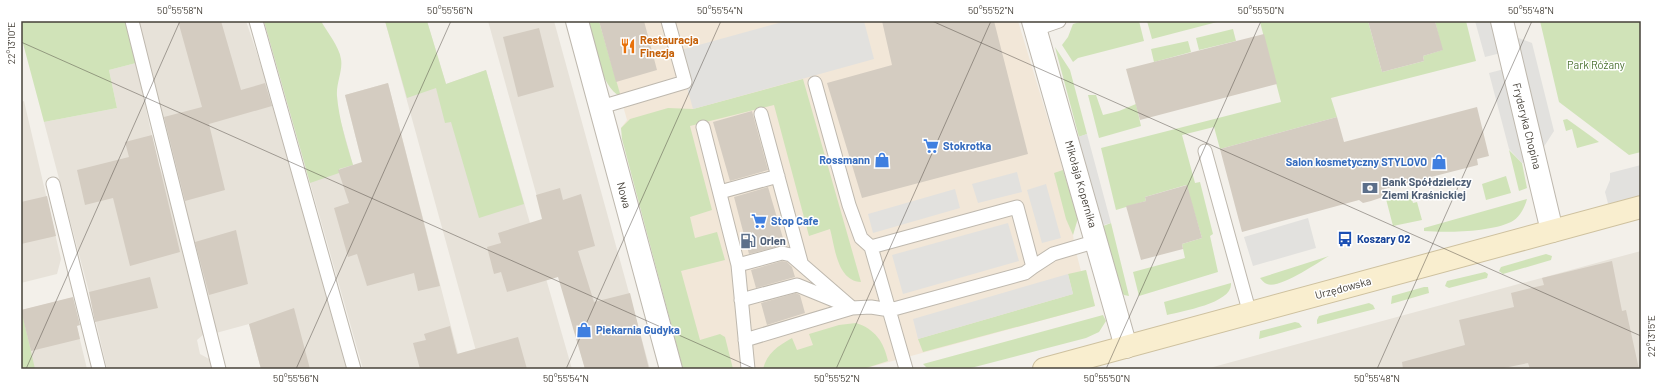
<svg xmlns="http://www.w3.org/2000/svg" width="1662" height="390" viewBox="0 0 1662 390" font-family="Barlow,sans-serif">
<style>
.residential{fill:#e7e2d9}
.commercial{fill:#f2e7d8}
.green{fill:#d0e3b8}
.parking{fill:#e2e1de}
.building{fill:#d4ccc1}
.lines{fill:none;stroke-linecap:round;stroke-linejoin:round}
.lane-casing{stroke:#beb8ae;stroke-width:15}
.street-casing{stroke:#beb8ae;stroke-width:24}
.secondary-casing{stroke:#cec19f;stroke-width:24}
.lane{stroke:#fff;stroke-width:13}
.street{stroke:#fff;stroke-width:22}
.secondary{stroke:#f9eecf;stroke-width:22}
.ticks{fill:none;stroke:#464139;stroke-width:1;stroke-opacity:0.45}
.labels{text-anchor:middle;stroke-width:3;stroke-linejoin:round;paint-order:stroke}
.food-label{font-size:11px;font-weight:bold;fill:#c56008;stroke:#fff;text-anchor:start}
.park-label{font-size:11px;fill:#4c7232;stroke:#fff}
.street-label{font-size:11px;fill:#464139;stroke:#fff}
.shop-label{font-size:11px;font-weight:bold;fill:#366cbe;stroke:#fff;text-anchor:start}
.service-label{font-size:11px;font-weight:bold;fill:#4e5e75;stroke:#fff;text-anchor:start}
.transit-label{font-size:11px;font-weight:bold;fill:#164399;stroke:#fff;text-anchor:start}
.neatline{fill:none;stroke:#464139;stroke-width:1.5}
.ticks-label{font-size:10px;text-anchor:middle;fill:#464139}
</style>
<rect width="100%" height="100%" fill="#f3f0ea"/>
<!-- residential -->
<path class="residential" d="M138,21H246L267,83L347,369H261L249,324L216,333Z
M264,21L333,94L353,165L365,174L345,95L388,83L462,369H363Z
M385,21H427L446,84L486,70L572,369H481Z
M488,21H554L650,369H585Z
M136,63L158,164L166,182L204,334L197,340L200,354L211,360L213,369H107L89,292L44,122L117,108L109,70Z
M24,101L61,259L57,274L21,283V102Z
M1641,251V369H1206L1611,259Z
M70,298L87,369H21V308L22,310Z"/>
<!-- commercial -->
<path class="commercial" d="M599,21H1018L1078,218L1073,235L1075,248L1081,271L1086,270L1095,306L863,369H683L621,128L627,120Z"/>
<!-- green -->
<path class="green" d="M21,21H125L136,63L109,70L117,108L44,122L21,36Z
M264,21H321C327,32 339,46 341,59C343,71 336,83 337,96C339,119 346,142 353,165L339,169V173L310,183Z
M385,21H427L446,84L486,70L524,204L479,218L451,122L445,123L436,88L407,98Z
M589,21H599L621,97C599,86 595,43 589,21Z
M1083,21H1139L1144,41L1078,58L1073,62L1062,45L1068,37L1073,24Z
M1147,21H1221L1152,39Z
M1368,21L1382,72L1424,61L1423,56L1442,50L1435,21H1466L1476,61L1331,98L1337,117L1220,149L1214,127L1182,135L1195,183L1200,182L1213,234L1210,236L1218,272L1139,296L1133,272L1185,258L1182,244L1202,238L1186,185L1145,197L1146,201L1116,210L1101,148L1281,102L1260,22Z
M1540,21H1641V152L1629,155L1559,102Z
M1233,29L1236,41L1199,50L1196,38Z
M1188,41L1191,52L1154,62L1151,49Z
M1055,47L1070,70L1087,134L1079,137Z
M803,79L861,282C837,281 835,247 830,229L809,236L774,105L690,126L712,210L690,217L695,238L717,232L725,260L681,271L700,340L720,334L725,337L733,369H683L622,139L621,128L630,119L668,108L693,109Z
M1088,95H1096L1103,115L1119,111L1136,104L1141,126L1099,138Z
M1567,119L1599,142L1577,148L1572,129L1566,131L1563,120Z
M1509,150L1522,163L1527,188L1519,191Z
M1063,170L1078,218L1073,235L1066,219L1054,173Z
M1506,176L1511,193L1486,200L1482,184Z
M1410,193L1413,203L1417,202L1422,220L1393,226L1386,199Z
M1527,199C1525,207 1519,219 1511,222C1490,232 1447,233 1424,231V228Z
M1111,223L1129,296L1124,295L1120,290L1103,226Z
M1546,254L1552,256L1551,260L1503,274L1499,271L1501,267Z
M1329,256C1317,263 1280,289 1267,284C1264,283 1262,280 1260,278Z
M1086,270L1095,306L923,352L918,339L1073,294L1068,274Z
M1485,272L1488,274L1487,278L1449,288L1445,286L1447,281Z
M1231,283C1233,303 1182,311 1167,315L1164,302Z
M1424,287H1428L1429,293L1391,304L1392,296Z
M1369,303L1373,305L1375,309L1317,324V320L1319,316Z
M21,308L35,369H21Z
M1103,315L1106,321L1099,332L1086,338L967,369H928L923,364Z
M1295,322L1299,323L1302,327L1259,339L1260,331Z
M856,323C875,329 884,342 888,361L863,369H763C767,353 778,346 792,338L797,350L813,345L809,334L839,325Z"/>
<!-- parking -->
<path class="parking" d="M786,21H864L874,59L693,109L677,51Z
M1475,21H1502L1505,33L1532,43L1554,131L1536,159L1522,163L1509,149L1489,73L1512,67L1509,51L1485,57Z
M1087,134L1111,223L1093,228L1068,140Z
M1641,165V207L1611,215L1605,192L1610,180V173Z
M1017,172L1022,192L978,203L972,184Z
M1046,184L1061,238L1042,243L1027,190Z
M955,189L960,208L873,233L868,214Z
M1308,218L1316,248L1253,266L1244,237Z
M1008,223L1019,261L903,294L892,255Z
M1068,274L1073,294L918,339L913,319Z"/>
<!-- building -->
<path class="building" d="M178,21H221L241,90L265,83L272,106L209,124L225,190L185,201L164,117L202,107Z
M599,21H644L657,70L616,82Z
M882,21H994L1028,154L862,198L827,83L892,65Z
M1368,21H1435L1443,50L1423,56L1424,61L1382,72Z
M539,28L554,87L518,97L503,37Z
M1264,34L1277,84L1140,120L1126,69Z
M388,83L440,286L418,291L414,273L367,286L357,254L348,257L334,208L349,203L338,170L362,162L345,95Z
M1477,107L1489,156L1477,159L1478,165L1384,189L1386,196L1371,201L1363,203L1359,200L1242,232L1220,149L1337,117L1344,142Z
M752,111L768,170L730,181L713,122Z
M152,135L180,252L130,266L113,198L85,205L77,170L129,157L125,142Z
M1187,185L1202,238L1182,244L1183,249L1141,260L1126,206L1146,201L1145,197Z
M768,187L785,245L749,254L734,197Z
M560,188L563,200L581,194L595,246L578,251L594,302L630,293L649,369H585L558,277L507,292L501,272L494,274L487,247L501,243L498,233L542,219L536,195Z
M47,196L56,236L21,244V202Z
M236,230L248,284L209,295L195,242Z
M782,261L787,262L792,267L795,277L756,288L751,270Z
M1612,261L1622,311L1626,310L1639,369H1530L1528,363L1499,369H1403L1402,362L1465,345L1459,320L1514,307L1511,293L1544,285L1542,278Z
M150,277L158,308L95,322L89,292Z
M796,293L800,295L805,313L767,325L761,303Z
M73,297L80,325L77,326L80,339L31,351L21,310Z
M294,308L310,369H261L249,324Z
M450,326L457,354L518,337L527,369H420L413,343L426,340L424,334Z"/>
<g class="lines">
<defs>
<path id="lane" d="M132,21L219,369
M256,21L354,369
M1036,29L1059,21
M815,83L849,205L861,238L871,247
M601,107L685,82L668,21
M761,114L801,262
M703,127L738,265L748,369
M1205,151L1250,314
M53,184L99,369
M720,192L778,176
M738,265L782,253L791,255L852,308
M1033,267L1053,254L1097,241
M741,300L797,285L841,303
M745,340L852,308L871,307L890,310L1025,273L1033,267L1017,207L871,247L906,369"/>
<path id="street" d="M577,21L671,369
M1033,21L1126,347
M1502,21L1552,231"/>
<path id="secondary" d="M1044,369L1641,207"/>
</defs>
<!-- lane casing -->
<use href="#lane" class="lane-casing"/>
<!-- street casing -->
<use href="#street" class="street-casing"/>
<!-- secondary casing -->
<use href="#secondary" class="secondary-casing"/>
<!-- lane -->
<use href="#lane" class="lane"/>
<!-- street -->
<use href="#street" class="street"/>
<!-- secondary -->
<use href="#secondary" class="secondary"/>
</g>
<!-- ticks -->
<path class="ticks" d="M932,21L1641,336M21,42L755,369M26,369L180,21M296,369L451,21M566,369L721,21M836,369L991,21M1106,369L1261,21M1377,369L1532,21"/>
<!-- icons -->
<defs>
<symbol id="restaurant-bare" viewBox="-9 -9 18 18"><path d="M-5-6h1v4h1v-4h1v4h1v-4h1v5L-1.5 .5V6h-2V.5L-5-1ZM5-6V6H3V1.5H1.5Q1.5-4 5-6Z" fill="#e8710a" stroke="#fff" stroke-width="2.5" paint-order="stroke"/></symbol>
<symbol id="supermarket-bare" viewBox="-9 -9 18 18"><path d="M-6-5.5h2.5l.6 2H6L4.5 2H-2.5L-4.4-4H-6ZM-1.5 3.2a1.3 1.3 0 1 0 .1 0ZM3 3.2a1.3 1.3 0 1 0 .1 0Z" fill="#3f7fe0" stroke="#fff" stroke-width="2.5" paint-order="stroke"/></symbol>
<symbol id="shop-bare" viewBox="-9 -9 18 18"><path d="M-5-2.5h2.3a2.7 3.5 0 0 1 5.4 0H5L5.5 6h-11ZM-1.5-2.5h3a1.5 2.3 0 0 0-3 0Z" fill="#3f7fe0" stroke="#fff" stroke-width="2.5" paint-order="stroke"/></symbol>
<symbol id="bank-bare" viewBox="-9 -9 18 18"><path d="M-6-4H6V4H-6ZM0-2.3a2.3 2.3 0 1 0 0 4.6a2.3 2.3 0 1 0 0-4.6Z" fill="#5c6f8a" stroke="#fff" stroke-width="2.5" paint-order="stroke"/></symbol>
<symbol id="bus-bare" viewBox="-9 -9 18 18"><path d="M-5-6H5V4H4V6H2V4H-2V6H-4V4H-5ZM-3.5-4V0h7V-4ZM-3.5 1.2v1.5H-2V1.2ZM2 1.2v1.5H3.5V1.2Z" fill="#1a4fb4" stroke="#fff" stroke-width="2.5" paint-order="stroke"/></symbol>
<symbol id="fuel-bare" viewBox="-9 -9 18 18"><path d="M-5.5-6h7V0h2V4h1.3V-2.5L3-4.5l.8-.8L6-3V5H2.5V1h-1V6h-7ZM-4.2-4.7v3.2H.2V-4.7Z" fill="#5c6f8a" stroke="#fff" stroke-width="2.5" paint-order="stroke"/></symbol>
</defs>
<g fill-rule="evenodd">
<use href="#restaurant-bare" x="617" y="35" width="22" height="22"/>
<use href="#supermarket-bare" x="920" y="135" width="22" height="22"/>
<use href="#shop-bare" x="871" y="149" width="22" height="22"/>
<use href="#shop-bare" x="1428" y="151" width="22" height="22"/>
<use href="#bank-bare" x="1359" y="177" width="22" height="22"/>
<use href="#supermarket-bare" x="748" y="210" width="22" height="22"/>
<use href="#bus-bare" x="1334" y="228" width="22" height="22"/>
<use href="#fuel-bare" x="737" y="230" width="22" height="22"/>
<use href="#shop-bare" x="573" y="319" width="22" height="22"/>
</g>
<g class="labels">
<!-- food labels -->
<g class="food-label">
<text x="640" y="44">Restauracja<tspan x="640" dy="13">Finezja</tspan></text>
</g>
<!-- park labels -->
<g class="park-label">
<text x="1596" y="69">Park Różany</text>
</g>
<!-- street labels -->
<g class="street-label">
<text transform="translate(1527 126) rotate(76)" y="4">Fryderyka Chopina</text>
<text transform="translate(1081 184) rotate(74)" y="4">Mikołaja Kopernika</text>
<text transform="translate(624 195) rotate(75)" y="4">Nowa</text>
<text transform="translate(1343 288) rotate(-15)" y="4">Urzędowska</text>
</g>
<!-- shop labels -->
<g class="shop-label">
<text x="943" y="150">Stokrotka</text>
<text x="870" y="164" text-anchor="end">Rossmann</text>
<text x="1427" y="166" text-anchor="end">Salon kosmetyczny STYLOVO</text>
<text x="771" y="225">Stop Cafe</text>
<text x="596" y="334">Piekarnia Gudyka</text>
</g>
<!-- service labels -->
<g class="service-label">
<text x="1382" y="186">Bank Spółdzielczy<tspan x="1382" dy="13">Ziemi Kraśnickiej</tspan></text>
<text x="760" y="245">Orlen</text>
</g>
<!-- transit labels -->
<g class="transit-label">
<text x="1357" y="243">Koszary 02</text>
</g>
</g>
<!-- border -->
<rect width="1662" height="390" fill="none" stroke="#ffffff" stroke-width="44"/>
<rect x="22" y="22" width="1618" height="346" class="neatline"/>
<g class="ticks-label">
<text x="180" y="14">50°55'58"N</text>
<text x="450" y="14">50°55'56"N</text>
<text x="720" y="14">50°55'54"N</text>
<text x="991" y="14">50°55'52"N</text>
<text x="1261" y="14">50°55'50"N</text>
<text x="1531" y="14">50°55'48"N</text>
<text transform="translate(11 43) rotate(-90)" y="4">22°13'10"E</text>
<text transform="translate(1651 336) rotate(-90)" y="4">22°13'15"E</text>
<text x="296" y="382">50°55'56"N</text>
<text x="566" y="382">50°55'54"N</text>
<text x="837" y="382">50°55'52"N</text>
<text x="1107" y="382">50°55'50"N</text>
<text x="1377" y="382">50°55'48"N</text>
</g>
</svg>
